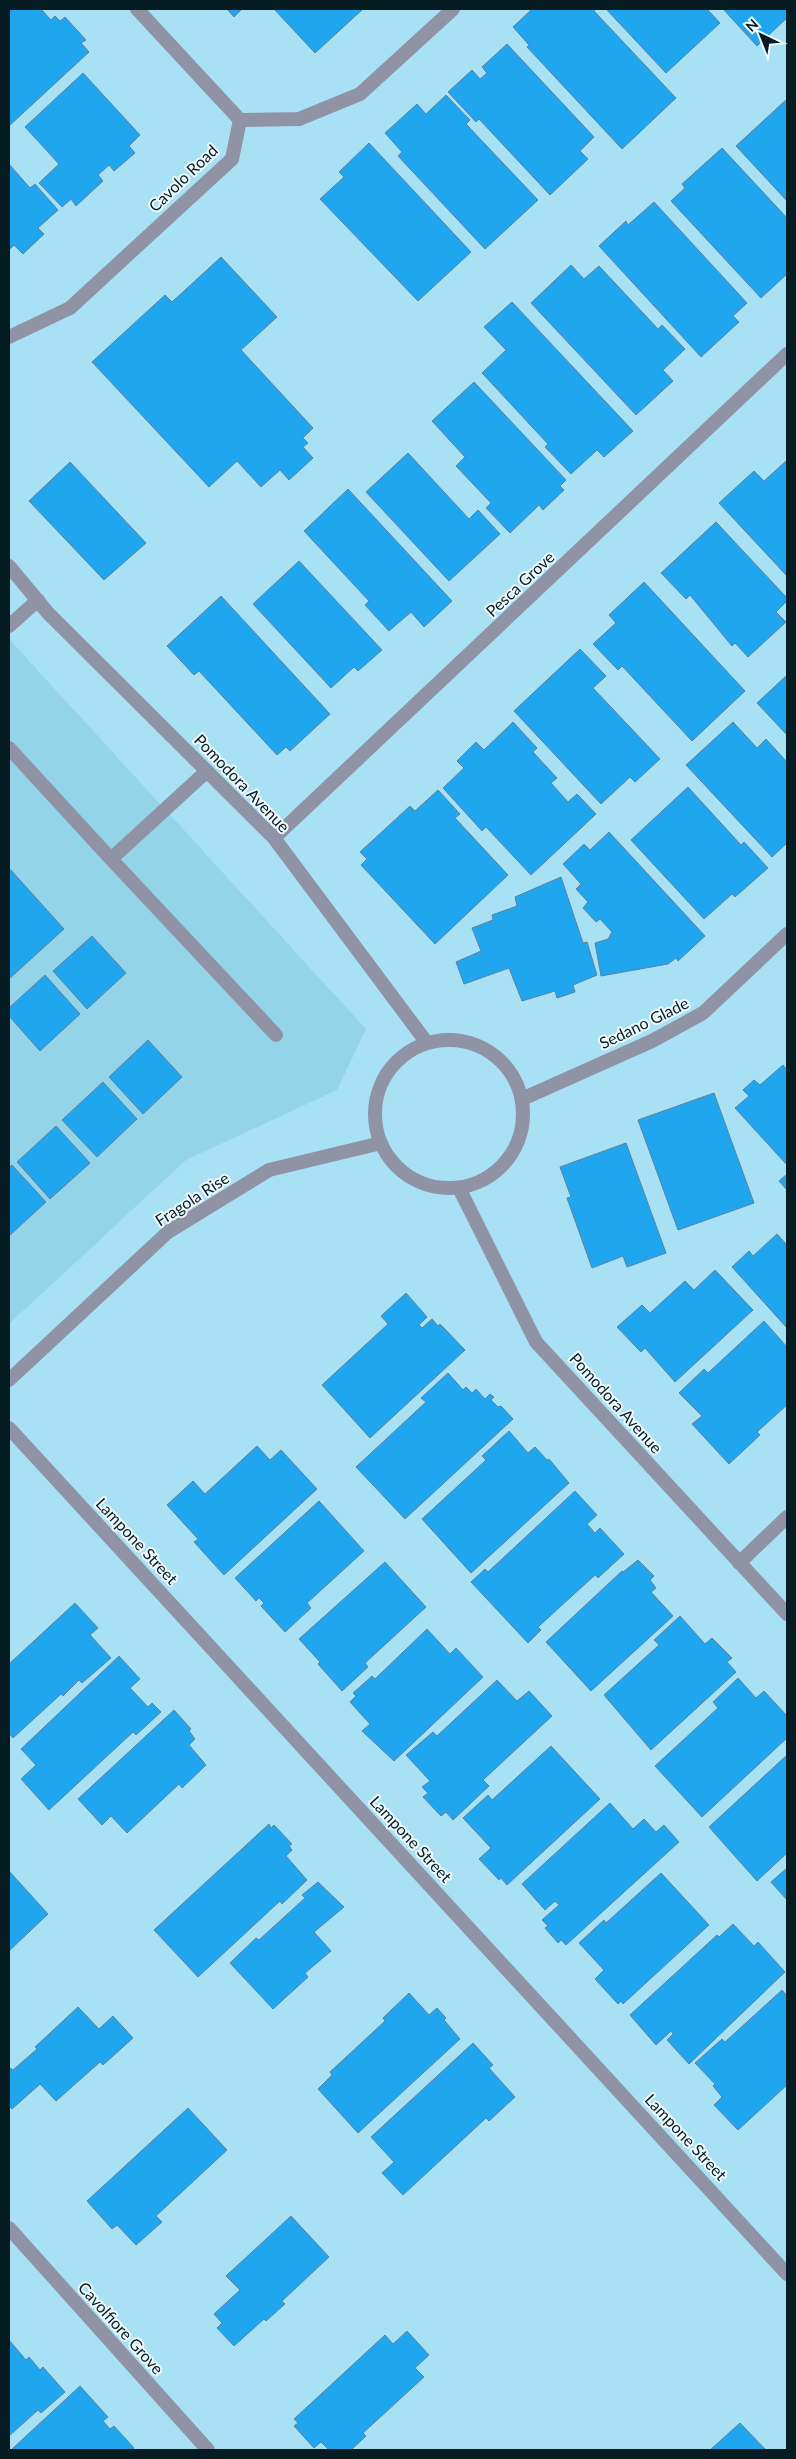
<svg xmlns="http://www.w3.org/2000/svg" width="796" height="2459" viewBox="0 0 796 2459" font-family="Lato,sans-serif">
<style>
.built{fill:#93d4e9}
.building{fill:#1fa6ef;stroke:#5b83a0}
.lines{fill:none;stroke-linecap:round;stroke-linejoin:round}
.service{stroke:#9093a6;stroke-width:14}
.minor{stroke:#9093a6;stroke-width:14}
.labels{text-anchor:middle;stroke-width:4;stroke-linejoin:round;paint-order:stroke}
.street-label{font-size:16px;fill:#061c23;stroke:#eef9fd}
</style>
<rect width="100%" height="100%" fill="#a8e1f3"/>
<!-- built -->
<path class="built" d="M9,639L366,1029L337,1090L186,1160L9,1324Z"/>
<!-- building -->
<path class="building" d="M9,9H41L51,20L55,16L60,21L65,17L86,40L81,43L89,52L9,126Z
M227,9H242L234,17Z
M274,9H363L315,53Z
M532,9H596L594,11L676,98L622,149L527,47L529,45L513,27Z
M606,9H707L720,23L666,73Z
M723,9H787V18L757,46Z
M507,44L594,137L580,151L588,159L550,195L479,119L476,122L448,92L472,70L480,79L487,73L482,67Z
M83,73L140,135L129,146L135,153L114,171L109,165L98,175L103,181L76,206L71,199L62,207L39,183L59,164L25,127Z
M446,95L470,120L466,124L538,200L485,249L398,156L402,152L385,133L417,104L426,114Z
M787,99V201L736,146Z
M369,143L471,252L418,301L320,199L344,177L339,172Z
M722,148L787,218V274L761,298L671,201L685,188L682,184Z
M9,164L30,188L35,184L58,210L38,228L44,234L23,254L14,245L9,250Z
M654,202L747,303L733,316L739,322L701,357L599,246L626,221L628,225Z
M221,257L277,317L241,350L313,428L303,438L308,443L303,447L313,458L289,480L280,470L261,487L237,461L209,487L92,362L165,295L172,302Z
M571,265L584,279L599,266L658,329L662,325L685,349L663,370L673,381L636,415L531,303Z
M512,302L633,431L604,457L597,450L571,474L545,447L548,444L482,373L506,350L484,327Z
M474,382L566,480L560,486L564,490L543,510L539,505L510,533L486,508L491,503L456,466L465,457L432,421Z
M408,453L469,519L478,510L500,534L449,581L366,492Z
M786,461L787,462V576L719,503L754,471L764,481Z
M70,462L146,543L104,580L29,501Z
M348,489L452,601L424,627L411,612L389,631L365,605L369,601L304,531Z
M716,522L787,598V601L776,612L786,622L748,657L735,643L732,646L690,595L686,599L661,573Z
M299,561L382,650L358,671L354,667L331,688L253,604Z
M644,582L745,691L692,741L622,666L618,670L593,644L616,623L609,615Z
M221,596L330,714L290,751L286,747L277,755L199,671L194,675L167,646Z
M580,649L606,676L593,688L660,759L635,782L630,777L601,804L514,711Z
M787,675V735L757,703Z
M513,722L537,748L533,752L557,778L551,783L568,802L577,794L596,814L531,875L486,827L482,831L443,788L464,768L457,761L476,742L484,750Z
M733,722L757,748L766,739L787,762V843L772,857L686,765Z
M688,787L741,845L744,842L768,868L735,897L732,894L704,919L631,840Z
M438,790L460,814L455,818L508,875L435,944L361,865L367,859L360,852L410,806L415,811Z
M609,832L705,936L678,961L676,958L668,964L601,976L595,943L608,939L612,932L600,919L596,922L583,908L588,902L576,889L581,884L563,864L584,844L590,850Z
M9,868L64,929L9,979Z
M561,877L583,943L587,942L597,975L573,985L575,992L557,998L555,991L522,1001L509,968L464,984L456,962L481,951L472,928L493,920L492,915L517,906L515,897Z
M92,936L126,973L87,1009L53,971Z
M45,975L80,1014L40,1051L9,1016V1008Z
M148,1040L182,1077L143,1114L109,1077Z
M783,1065L787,1070V1165L735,1108L749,1096L743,1090L754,1080L760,1085Z
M103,1082L137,1119L97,1157L62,1120Z
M714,1093L754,1203L678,1230L638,1120Z
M56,1126L90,1163L50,1199L17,1162Z
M626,1143L666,1253L627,1267L623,1256L592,1268L567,1198L571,1197L560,1167Z
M12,1165L46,1202L9,1236V1168Z
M787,1174V1190L779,1181Z
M777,1234L787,1245V1328L732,1267L749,1251L753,1256Z
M715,1270L753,1310L675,1382L645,1348L641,1352L617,1327L642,1305L650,1313L685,1281L694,1290Z
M406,1293L427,1317L419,1325L422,1328L432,1319L438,1326L440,1324L465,1350L370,1438L322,1385L388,1324L381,1316Z
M764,1321L787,1347V1405L757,1432L760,1435L729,1464L692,1424L702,1416L679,1393L704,1369L708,1373Z
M448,1373L463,1390L466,1387L472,1393L476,1389L485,1399L490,1394L494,1397L491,1400L498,1407L501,1406L513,1419L405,1519L356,1467L426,1402L421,1398Z
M509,1431L528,1453L535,1447L547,1460L549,1459L569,1483L471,1573L422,1519L486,1460L482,1456Z
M257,1446L270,1460L281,1450L317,1489L224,1575L194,1542L198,1539L167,1505L193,1481L205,1494Z
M575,1491L597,1515L587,1524L595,1533L600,1528L624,1554L598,1578L595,1575L538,1627L541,1630L528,1643L471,1582L485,1569L488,1572Z
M319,1501L364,1551L307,1603L311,1608L285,1632L261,1606L264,1603L259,1598L256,1601L235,1578Z
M638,1560L654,1576L650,1580L656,1588L651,1592L673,1616L591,1691L546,1642L622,1571L623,1572Z
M385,1562L426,1607L365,1663L368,1667L342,1691L318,1664L320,1662L299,1639Z
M75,1603L98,1628L90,1635L111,1658L82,1683L79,1680L63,1696L61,1694L13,1738L9,1733V1664Z
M680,1616L705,1644L712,1638L732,1658L727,1662L736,1672L651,1750L604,1695L659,1645L654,1640Z
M427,1629L450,1654L456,1648L483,1677L394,1761L362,1731L370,1724L350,1702L356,1696L353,1693L372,1676L375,1679Z
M119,1656L140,1679L130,1688L148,1707L152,1703L161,1712L136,1735L133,1732L49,1810L21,1779L36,1765L21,1749Z
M738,1678L756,1698L764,1691L787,1716V1738L702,1817L655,1766L718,1708L713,1702Z
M497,1680L517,1701L529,1691L552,1716L483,1780L489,1786L453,1820L446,1812L441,1816L423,1797L428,1793L422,1787L430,1781L406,1755L433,1732L437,1736Z
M174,1710L191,1729L189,1731L195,1739L189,1745L206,1765L182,1788L179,1784L127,1833L111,1816L102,1825L78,1799Z
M551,1746L600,1799L507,1885L501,1878L499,1880L479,1859L491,1848L463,1818L488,1795L492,1800Z
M787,1755V1853L757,1881L709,1827Z
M610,1803L633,1829L644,1819L656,1832L664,1825L679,1842L566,1945L561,1940L558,1943L545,1928L548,1926L542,1920L559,1905L555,1901L545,1910L522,1884Z
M269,1824L271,1828L274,1825L292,1844L289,1846L292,1850L286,1856L307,1880L282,1904L280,1901L198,1977L154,1930Z
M787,1868V1900L771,1882Z
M9,1871L48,1914L9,1951Z
M661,1873L709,1925L623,2004L621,2001L618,2004L595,1979L604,1970L579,1943L604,1920L606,1923Z
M318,1882L344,1907L314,1932L331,1951L305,1973L308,1977L273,2009L230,1963L256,1938L259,1940L305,1898L302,1895Z
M733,1924L754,1946L758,1942L785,1972L689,2064L667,2040L673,2034L671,2031L656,2045L630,2015L717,1935L719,1937Z
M782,1990L787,1996V2085L738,2130L714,2105L722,2097L713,2086L715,2084L695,2063L722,2039L725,2042Z
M409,1993L429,2015L437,2008L446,2018L444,2020L460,2039L358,2133L318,2089L332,2075L330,2072L385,2021L383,2018Z
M78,2007L99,2029L113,2016L133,2038L103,2065L100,2062L56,2101L40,2084L12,2109L9,2106V2070L11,2068L13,2070L37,2049L35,2047Z
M473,2043L493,2065L489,2068L515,2097L489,2121L486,2118L403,2195L382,2173L394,2162L371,2137Z
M188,2108L227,2150L156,2216L162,2222L136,2245L117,2225L112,2229L87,2201Z
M291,2216L329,2257L282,2301L285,2304L266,2321L264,2319L234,2346L217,2328L222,2323L214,2314L240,2290L226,2276Z
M407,2331L429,2355L415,2368L424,2377L363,2433L366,2436L351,2450H329L321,2442L314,2448L294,2426L298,2423L294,2419L385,2335L393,2344Z
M9,2340L26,2360L29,2357L40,2370L43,2367L65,2392L41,2413L38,2410L9,2436Z
M80,2386L108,2417L103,2421L110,2429L114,2426L134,2448L132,2450H11Z
M740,2423L766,2450H710Z"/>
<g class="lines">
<!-- service -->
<path class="service" d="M9,626L38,600
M9,748L111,859L207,771
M111,859L276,1035"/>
<!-- minor -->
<path class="minor" d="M240,120L299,119L360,94L453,9
M9,337L70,308L232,159L240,120L137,9
M9,566L48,613L274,838L427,1043
M274,838L787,354
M375 1114a74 74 0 1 1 148 0a74 74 0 1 1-148 0Z
M522,1099L652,1041L703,1013L787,934
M459,1188L536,1342L787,1614
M9,1380L168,1232L269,1170L381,1143
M9,1428L787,2274
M739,1563L787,1517
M9,2228L208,2450"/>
</g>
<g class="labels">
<!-- street labels -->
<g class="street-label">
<text transform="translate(183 178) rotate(-44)" y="6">Cavolo Road</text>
<text transform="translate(520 584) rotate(-43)" y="6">Pesca Grove</text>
<text transform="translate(242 783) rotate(46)" y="6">Pomodora Avenue</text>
<text transform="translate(644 1023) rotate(-26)" y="6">Sedano Glade</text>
<text transform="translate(192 1199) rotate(-33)" y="6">Fragola Rise</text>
<text transform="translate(616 1403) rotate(48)" y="6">Pomodora Avenue</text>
<text transform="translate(137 1541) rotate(47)" y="6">Lampone Street</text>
<text transform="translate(411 1839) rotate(47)" y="6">Lampone Street</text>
<text transform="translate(686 2137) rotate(47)" y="6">Lampone Street</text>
<text transform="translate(121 2328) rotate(48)" y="6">Cavolfiore Grove</text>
</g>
</g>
<!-- border -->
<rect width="796" height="2459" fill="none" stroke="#061c23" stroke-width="20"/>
<!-- north arrow -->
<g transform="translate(761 35) rotate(317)" stroke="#eef9fd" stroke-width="4" paint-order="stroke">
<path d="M0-4L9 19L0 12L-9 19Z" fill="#061c23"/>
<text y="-8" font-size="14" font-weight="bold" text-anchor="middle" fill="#061c23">N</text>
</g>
</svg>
